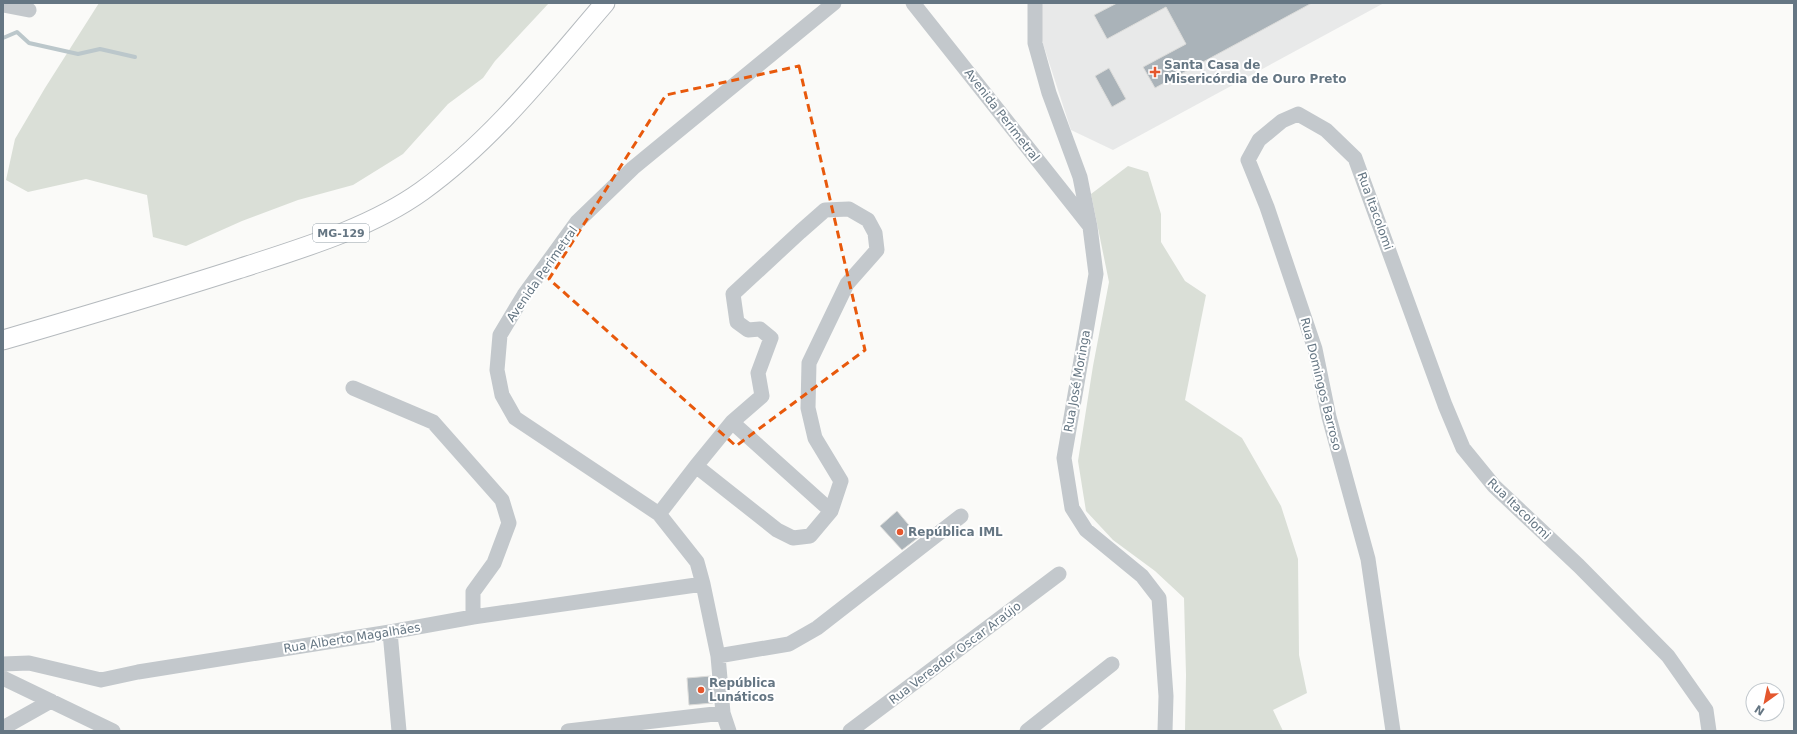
<svg xmlns="http://www.w3.org/2000/svg" width="1797" height="734" viewBox="0 0 1797 734" font-family="'DejaVu Sans',sans-serif">
<style>
.built{fill:#e8e9e9}
.green{fill:#dadfd7}
.lines{fill:none;stroke-linecap:round;stroke-linejoin:round}
.stream{stroke:#bbc7cb;stroke-width:4}
.building{fill:#aab3b9;stroke:#dcdcda}
.major-casing{stroke:#b5babe;stroke-width:21}
.minor{stroke:#c3c8cc;stroke-width:15}
.major{stroke:#fff;stroke-width:19}
.marked{fill:none;stroke:#e8590c;stroke-width:3;stroke-dasharray:8 5;stroke-linejoin:round}
.poi-dot{fill:#e4572e;stroke:#fff;stroke-width:1.5}
.labels{text-anchor:middle;stroke-width:4;stroke-linejoin:round;paint-order:stroke}
.shield{fill:#fff;stroke:#939fa8;stroke-width:1}
.shield-label{font-size:11px;font-weight:bold;fill:#657683}
.poi-label{font-size:12px;font-weight:bold;fill:#657683;stroke:#fff;text-anchor:start}
.street-label{font-size:12px;fill:#657683;stroke:#fff}
</style>
<rect width="100%" height="100%" fill="#fafaf8"/>
<!-- built -->
<path class="built" d="M1034,3H1384L1113,150L1071,130L1033,13Z"/>
<!-- green -->
<path class="green" d="M99,3H549L495,61L483,78L448,104L403,154L353,185L298,200L242,221L186,246L153,237L147,195L86,179L28,192L6,180L15,139L45,88Z
M1128,166L1148,172L1161,214V242L1185,281L1206,295L1185,400L1242,438L1281,506L1298,559L1299,655L1307,693L1273,710L1283,731H1185L1186,675L1184,598L1155,571L1113,540L1086,511L1078,461L1093,366L1109,282L1091,194Z"/>
<g class="lines">
<!-- stream -->
<path class="stream" d="M3,38L17,32L29,43L78,54L100,49L135,57"/>
</g>
<!-- building -->
<path class="building" d="M1117,3H1312L1155,88L1143,67L1186,44L1166,7L1107,39L1094,15Z
M1109,68L1126,99L1112,107L1095,76Z
M897,511L919,537L902,550L880,526Z
M711,676L713,703L689,705L687,678Z"/>
<g class="lines">
<defs>
<path id="major" d="M3,340C82,317 160,294 238,269C299,249 369,229 422,191C493,140 548,69 605,3"/>
</defs>
<!-- major casing -->
<use href="#major" class="major-casing"/>
<!-- minor -->
<path class="minor" d="M913,3L1089,225
M1035,3V43L1049,93L1080,177L1090,227L1096,274L1064,458L1072,508L1086,530L1142,576L1159,598L1166,696L1165,731
M3,5L29,10
M353,388L433,422L502,500L509,523L494,563L473,592V617
M732,422L831,511
M659,514L696,466L777,530L793,538L810,536L831,511L841,481L815,438L808,408L809,363L847,284L877,250L875,233L868,220L849,209L825,210L800,232L733,294L737,322L748,330L760,329L771,338L758,373L762,396L732,422L696,466
M390,632L399,731
M718,656L789,644L817,628L961,516
M3,664L29,663L101,680L138,672L390,632L473,617L703,584
M3,678L113,731
M3,728L51,701
M568,731L723,713
M729,731L723,713L718,656L703,584L697,562L659,514L515,418L502,395L497,370L500,335L524,295L577,222L633,168L834,3
M850,731L1059,574
M1027,731L1112,664
M1393,731L1368,559L1329,417L1315,349L1267,207L1248,160L1259,140L1282,121L1298,114L1326,130L1355,158L1445,405L1463,448L1494,486L1579,566L1668,656L1706,710L1709,731"/>
<!-- major -->
<use href="#major" class="major"/>
</g>
<!-- marked area -->
<path class="marked" d="M799,66L865,350L736,446L549,279L666,95Z"/>
<!-- markers -->
<g class="poi-dot">
<path d="M1153 66h4v4h4v4h-4v4h-4v-4h-4v-4h4z"/>
<circle cx="900" cy="532" r="4"/>
<circle cx="701" cy="690" r="4"/>
</g>
<g class="labels">
<!-- shield labels -->
<rect class="shield" x="313" y="224" width="56" height="18" rx="3"/>
<g class="shield-label">
<text x="341" y="237">MG-129</text>
</g>
<!-- poi labels -->
<g class="poi-label">
<text x="1164" y="69">Santa Casa de<tspan x="1164" dy="14">Misericórdia de Ouro Preto</tspan></text>
<text x="908" y="536">República IML</text>
<text x="709" y="687">República<tspan x="709" dy="14">Lunáticos</tspan></text>
</g>
<!-- street labels -->
<g class="street-label">
<text transform="translate(1002 115) rotate(52)" y="4">Avenida Perimetral</text>
<text transform="translate(1375 211) rotate(70)" y="4">Rua Itacolomi</text>
<text transform="translate(542 274) rotate(-55)" y="4">Avenida Perimetral</text>
<text transform="translate(1077 381) rotate(-80)" y="4">Rua José Moringa</text>
<text transform="translate(1321 384) rotate(76)" y="4">Rua Domingos Barroso</text>
<text transform="translate(1519 509) rotate(44)" y="4">Rua Itacolomi</text>
<text transform="translate(352 638) rotate(-9)" y="4">Rua Alberto Magalhães</text>
<text transform="translate(955 653) rotate(-37)" y="4">Rua Vereador Oscar Araújo</text>
</g>
</g>
<!-- border -->
<rect width="1797" height="734" fill="none" stroke="#657683" stroke-width="8"/>
<!-- north arrow -->
<g transform="translate(1765 702) rotate(213)"><circle r="19" fill="#ffffff" stroke="#c1c8cd"/>
<path d="M0-3L7 15L0 10L-7 15Z" fill="#e4572e"/>
<text y="-6" font-size="11" font-weight="bold" text-anchor="middle" fill="#657683">N</text>
</g>
</svg>
